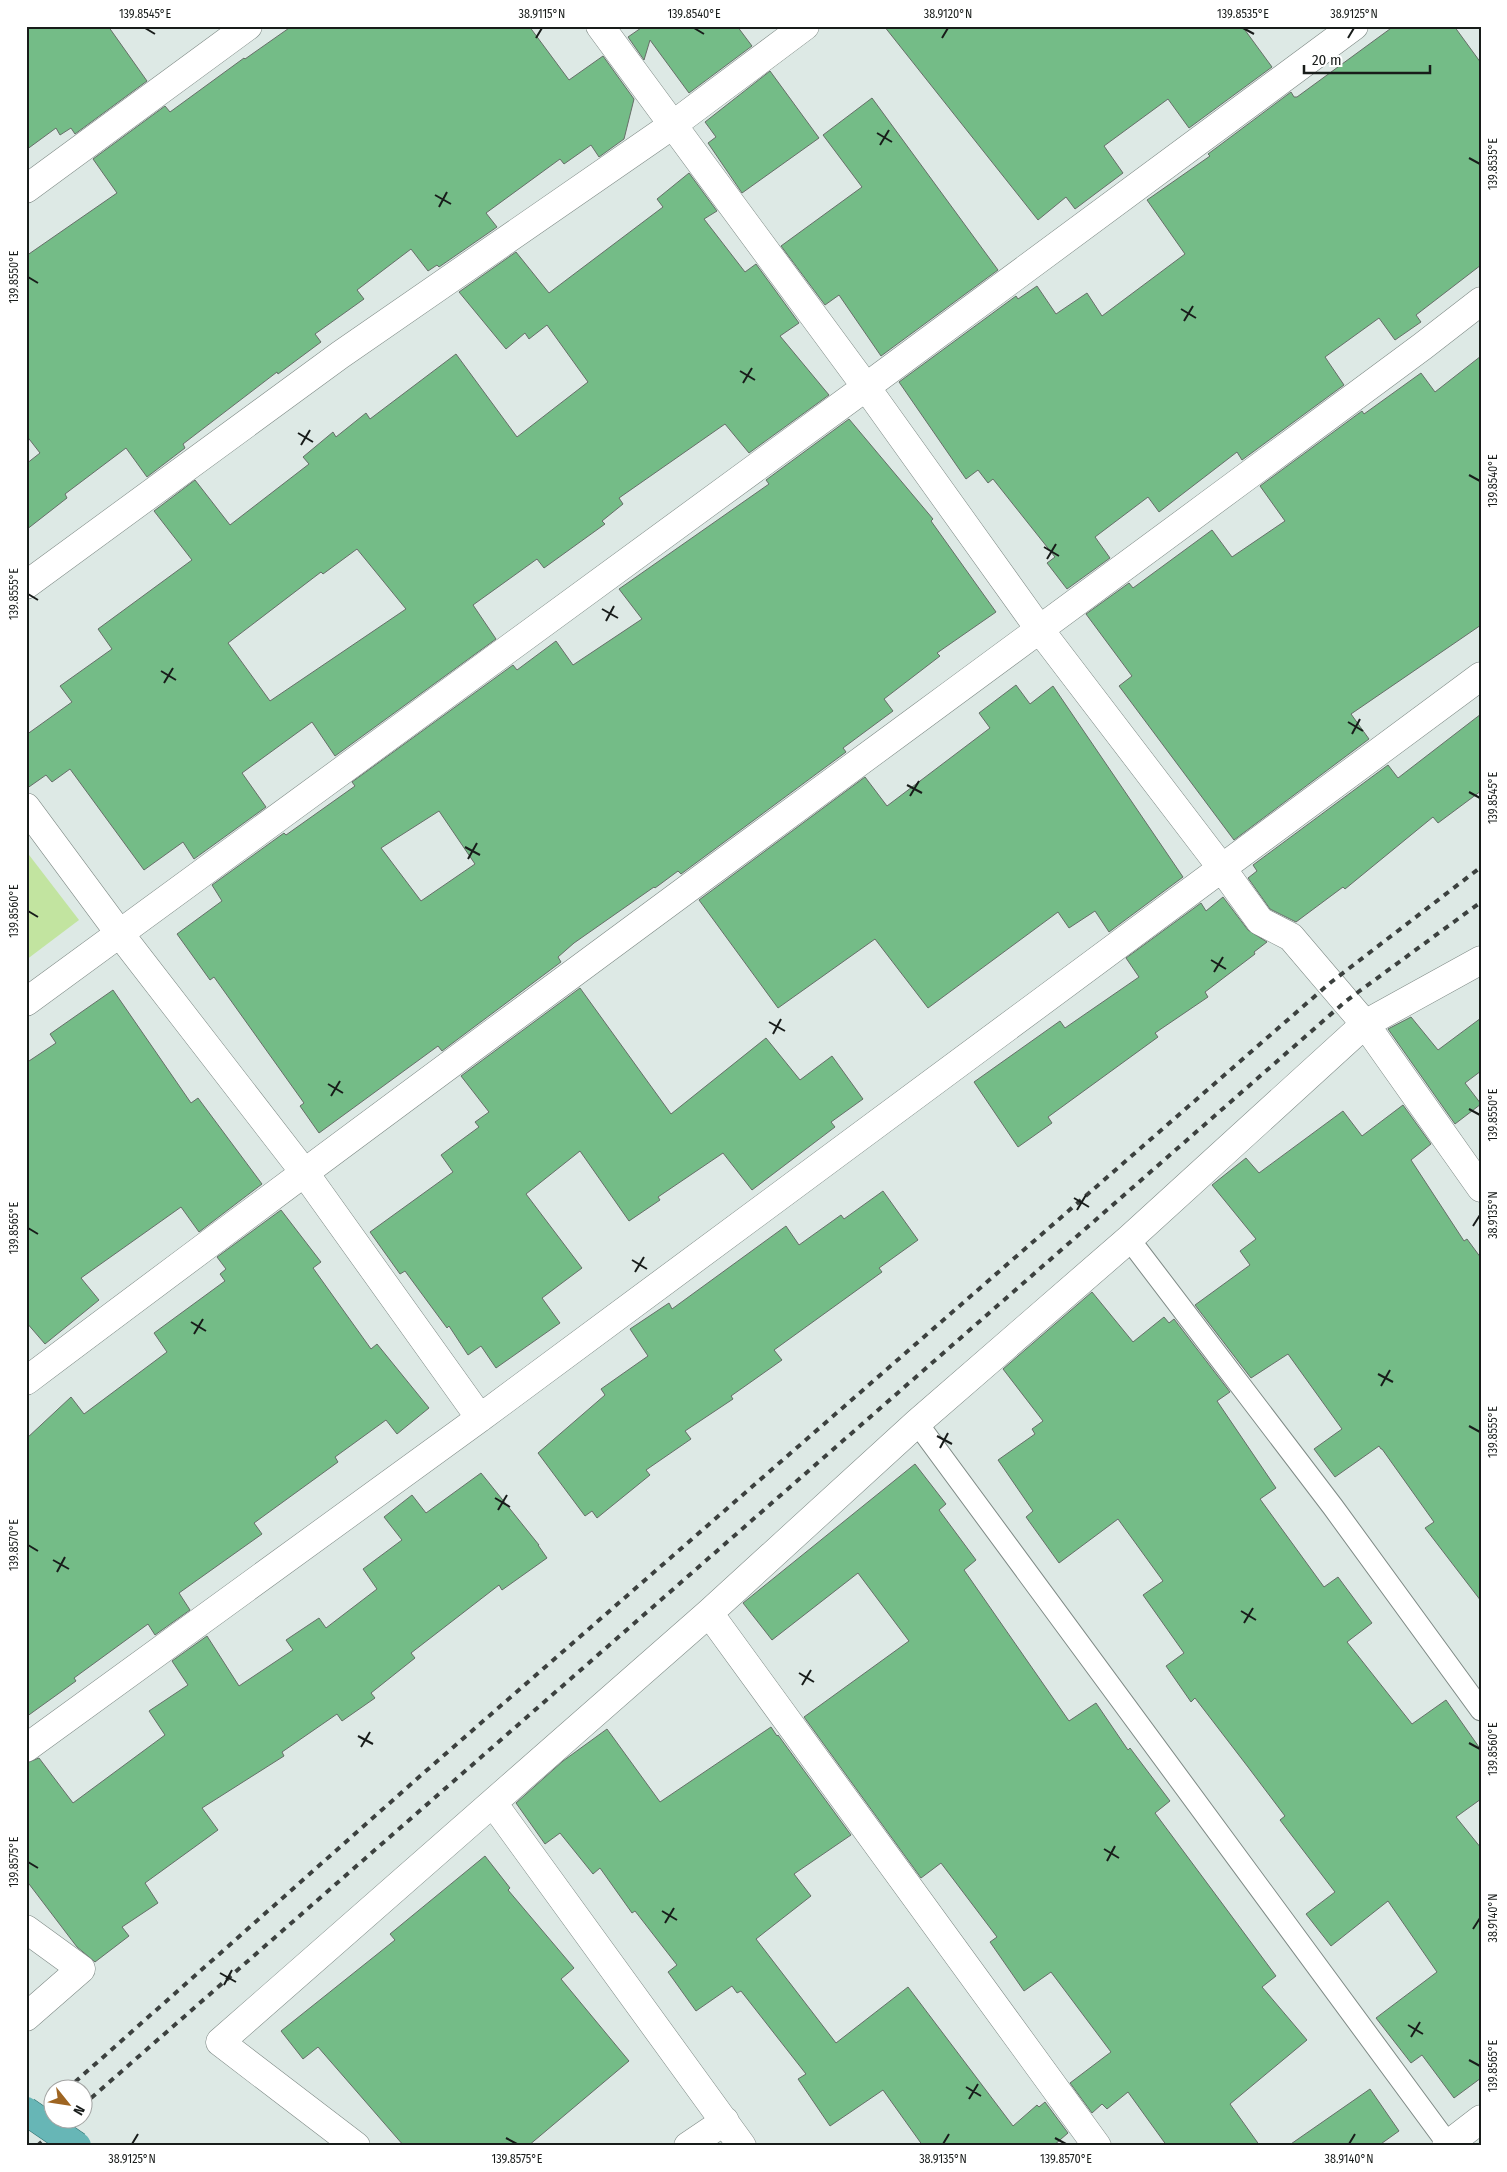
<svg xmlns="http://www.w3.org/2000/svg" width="1507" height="2172" viewBox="0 0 1507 2172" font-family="'Fira Sans Condensed',sans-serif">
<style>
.green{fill:#c2e4a0}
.building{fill:#74bc87;stroke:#666f68;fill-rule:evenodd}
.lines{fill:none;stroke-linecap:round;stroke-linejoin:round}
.service-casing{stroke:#7f8a86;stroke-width:23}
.minor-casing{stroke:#7f8a86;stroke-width:29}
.tertiary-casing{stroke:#7f8a86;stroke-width:29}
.service{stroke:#fff;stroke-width:21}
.minor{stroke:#fff;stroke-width:28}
.tertiary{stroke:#fff;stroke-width:28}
.rail{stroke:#3c413f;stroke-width:4;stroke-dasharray:6 6;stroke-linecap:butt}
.trunk-bridge-casing{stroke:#337473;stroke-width:29;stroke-linecap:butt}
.trunk-bridge{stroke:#67b6b6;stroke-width:28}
.ticks{fill:none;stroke:#181c1a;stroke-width:2}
.neatline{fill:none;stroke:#181c1a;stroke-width:2}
.ticks-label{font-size:12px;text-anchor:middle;fill:#181c1a}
</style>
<rect width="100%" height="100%" fill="#dde9e5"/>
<!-- green -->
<path class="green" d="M26,851L79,920L26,960Z"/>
<!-- building -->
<path class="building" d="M26,26H108L147,81L75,134L71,128L60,135L56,128L26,150Z
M292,26H529L569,80L603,56L634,99L624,139L599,157L591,145L564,164L560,159L486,213L497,227L439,267L437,265L428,271L411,249L357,290L364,299L315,334L321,342L278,374L277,372L183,444L185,448L147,477L126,448L65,494L67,498L26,530V464L40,453L26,435V256L117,193L93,159L165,106L170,112L244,58L245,59Z
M640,26H737L752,46L689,93L650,40L644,60L628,37L641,28Z
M884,26H1242L1272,67L1189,128L1168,99L1104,146L1123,173L1075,209L1066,197L1038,220Z
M1394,26H1454L1481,63V265L1416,315L1421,322L1395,340L1379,318L1325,357L1344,385L1242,460L1237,452L1159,512L1148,497L1095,537L1110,558L1067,589L1047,563L1055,557L993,479L988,483L978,470L966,479L899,382L1016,296L1018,299L1037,286L1056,314L1087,293L1102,316L1185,254L1147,200L1210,156L1208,154L1291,92L1294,97H1297Z
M770,71L819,138L742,193L708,143L716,137L705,122Z
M872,98L998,270L881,356L839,295L825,305L781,246L862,187L823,135Z
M689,173L717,211L704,219L745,272L756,264L799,323L780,336L829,395L749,453L725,424L619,498L623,504L602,521L605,524L544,568L537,559L473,605L496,639L335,756L312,722L242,773L266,807L194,859L183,842L144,870L70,769L52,782L46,775L26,789V735L72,702L60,686L112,649L98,629L192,560L154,511L195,480L230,525L309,464L303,457L333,432L336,437L366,413L370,419L456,354L517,437L588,382L547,325L529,339L525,333L506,349L459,292L516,252L549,293L663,207L657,199ZM357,549L406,609L270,701L228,643L321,572L323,574Z
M1481,356V625L1351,714L1369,739L1234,840L1119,686L1132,676L1086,614L1129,583L1133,588L1212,530L1232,557L1285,521L1260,486L1362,411L1364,414L1421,373L1435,392Z
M849,419L933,519L931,521L996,612L937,653L940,656L884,699L893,711L843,748L846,752L681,874L678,871L655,888L654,887L574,943L558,957L561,962L442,1051L438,1046L319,1133L300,1106L304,1103L214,977L210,980L177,934L222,901L212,885L284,833L286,835L355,786L352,782L513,665L517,670L556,641L573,665L642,619L619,589L769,484L766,480ZM439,811L475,864L421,901L381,848Z
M1016,685L1030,704L1053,686L1183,877L1109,932L1095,911L1069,928L1058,912L928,1008L875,939L778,1008L699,900L865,777L887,806L990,728L979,713Z
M1481,714V791L1438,823L1433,817L1345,889L1343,887L1296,922L1270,909L1248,878L1257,871L1253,865L1388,765L1398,778Z
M1223,897L1248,930L1267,942L1254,952L1255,954L1205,992L1208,997L1155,1033L1158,1037L1048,1117L1052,1123L1018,1147L974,1082L1060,1021L1065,1028L1139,977L1126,958L1201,903L1206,911Z
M580,988L671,1114L766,1038L800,1080L832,1056L863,1099L831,1122L835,1127L752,1190L723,1153L658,1197L660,1200L629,1221L580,1151L526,1194L582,1268L542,1298L560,1323L496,1368L481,1346L468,1355L449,1326L447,1328L405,1271L400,1274L370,1232L453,1172L441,1155L479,1127L475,1122L489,1112L461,1076Z
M113,990L191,1103L198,1098L262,1184L199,1232L181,1207L81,1278L99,1300L45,1344L26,1322V1063L56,1043L50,1034Z
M1411,1017L1438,1050L1481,1018V1071L1465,1083L1481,1104L1455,1124L1388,1029Z
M1403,1105L1431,1144L1411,1160L1464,1241L1467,1239L1481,1258V1601L1425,1528L1434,1522L1382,1449H1381L1379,1446L1335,1477L1314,1449L1342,1429L1288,1354L1251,1378L1195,1305L1250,1265L1240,1251L1256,1239L1212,1185L1246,1158L1259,1173L1343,1111L1362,1136Z
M883,1191L918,1240L879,1268L882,1272L774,1350L782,1360L731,1396L733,1399L685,1431L691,1439L646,1470L650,1475L597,1518L592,1511L585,1516L538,1453L605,1395L601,1389L648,1356L630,1329L669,1303L672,1309L786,1226L799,1245L841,1215L844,1219Z
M281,1210L321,1262L313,1268L371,1349L377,1344L429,1408L397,1434L386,1420L335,1457L338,1462L254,1523L262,1534L179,1593L190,1610L155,1635L148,1624L74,1678L76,1681L26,1717V1439L71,1397L84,1414L167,1352L154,1333L225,1281L220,1274L226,1269L217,1257Z
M1092,1292L1133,1342L1164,1317L1169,1323L1174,1319L1230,1392L1217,1401L1276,1488L1260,1499L1324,1587L1338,1577L1372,1623L1347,1642L1412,1724L1446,1700L1481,1750V1799L1456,1817L1481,1848V2078L1454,2098L1422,2055L1411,2063L1376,2018L1437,1972L1388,1901L1331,1946L1306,1914L1335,1892L1280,1820L1285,1816L1248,1767L1195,1698L1191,1702L1166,1666L1184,1653L1143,1595L1163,1581L1118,1519L1059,1563L1026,1517L1033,1511L998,1460L1035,1434L1032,1429L1043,1421L1003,1369Z
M915,1464L946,1504L939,1510L976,1560L964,1570L1069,1721L1096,1703L1128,1750L1130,1748L1170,1801L1155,1813L1276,1976L1262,1987L1307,2040L1230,2104L1260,2146H1167L1128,2092L1107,2109L1102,2104L1092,2113L1070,2083L1111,2052L1051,1972L1024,1991L990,1942L997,1937L941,1863L921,1878L804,1717L909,1641L858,1573L772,1640L743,1603Z
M481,1473L539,1545H538L547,1558L502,1590L499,1585L411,1653L415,1658L371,1693L375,1698L342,1721L337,1714L282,1752L284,1756L202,1808L218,1830L145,1883L158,1903L122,1927L129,1936L95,1962L77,1947L26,1880V1763L39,1758L73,1803L165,1735L149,1711L188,1685L172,1661L207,1636L239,1686L293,1650L286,1640L319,1618L326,1628L377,1589L363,1569L402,1540L384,1517L412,1495L426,1513Z
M771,1727L777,1736L778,1735L851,1835L794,1874L811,1896L756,1939L836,2043L908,1987L1013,2126L1037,2105L1039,2107L1045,2102L1068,2133L1053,2146H923L883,2090L830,2126L798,2079L806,2074L741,1991L737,1993L732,1986L696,2011L668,1972L677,1965L635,1911L632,1913L600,1868L593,1874L560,1833L545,1844L516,1803L563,1761L607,1729L660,1802Z
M485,1856L510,1888L508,1890L574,1968L561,1979L629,2061L528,2146H404L318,2047L303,2059L281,2031L395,1940L390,1934Z
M1370,2089L1399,2131L1378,2146H1288Z"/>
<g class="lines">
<defs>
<path id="service" d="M1129,1239L1333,1507L1481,1710
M917,1423L1448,2144"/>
<path id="minor" d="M600,26L866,387L1040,630L1221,867L1260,921L1291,937L1365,1024L1481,1188
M26,585L340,355L674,124L805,26
M26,807L120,934L304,1172L480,1418
M26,1002L866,387L1354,26
M26,1381C489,1032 958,691 1423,346L1481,301
M709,1613L1097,2146
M26,1748L480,1418L1481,676
M493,1803L742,2146
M26,1929L81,1969L26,2017
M356,2146L220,2042L709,1613L917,1423L1129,1239L1365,1024L1481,960
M688,2146L725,2121"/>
<path id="tertiary" d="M26,189L248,26
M1446,2146L1481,2119"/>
</defs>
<!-- service casing -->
<use href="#service" class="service-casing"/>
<!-- minor casing -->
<use href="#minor" class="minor-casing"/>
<!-- tertiary casing -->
<use href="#tertiary" class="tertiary-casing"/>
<!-- service -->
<use href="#service" class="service"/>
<!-- minor -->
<use href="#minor" class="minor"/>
<!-- tertiary -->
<use href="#tertiary" class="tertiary"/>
<!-- rail -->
<path class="rail" d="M66,2090L419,1777L1330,983L1481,867
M82,2106L1346,1001L1481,902
M26,2124L52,2102
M37,2146L67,2120"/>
<defs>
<path id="trunk-bridge" d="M26,2111L77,2146"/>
</defs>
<!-- trunk-bridge casing -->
<use href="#trunk-bridge" class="trunk-bridge-casing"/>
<!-- trunk-bridge -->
<use href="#trunk-bridge" class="trunk-bridge"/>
</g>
<!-- ticks -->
<path class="ticks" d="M145,28L155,34M694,28L704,34M1243,28L1254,34M536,38L542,28M942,38L948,28M1348,38L1354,28M877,133L892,142M880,145L889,130M1469,158L1480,164M435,195L451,204M439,207L447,192M28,277L38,283M1181,309L1196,318M1184,321L1193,306M740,371L755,380M743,383L752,368M298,433L313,442M301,445L310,430M1469,475L1480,481M1044,547L1059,556M1047,559L1056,544M28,594L38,600M602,609L618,618M606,621L614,606M161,671L176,680M164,683L173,668M1348,722L1363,731M1352,734L1360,719M907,785L922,793M1469,792L1480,798M910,796L919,781M465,847L480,855M468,859L477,843M28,911L38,917M1211,960L1226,969M1214,972L1223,957M769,1022L785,1031M773,1034L781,1019M328,1084L343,1093M331,1096L340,1081M1469,1109L1480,1115M1074,1198L1089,1207M1077,1210L1086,1195M1473,1226L1480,1215M28,1228L38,1234M632,1260L647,1269M635,1272L644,1257M191,1322L206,1331M194,1334L203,1319M1378,1374L1393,1382M1381,1386L1390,1370M1469,1426L1480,1432M937,1436L952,1444M940,1448L948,1433M495,1498L510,1507M498,1510L507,1495M28,1545L38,1551M53,1560L69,1569M57,1572L65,1557M1241,1611L1256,1620M1244,1623L1253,1608M799,1673L814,1682M802,1685L811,1670M358,1736L373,1744M1469,1743L1480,1749M361,1747L370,1732M1104,1849L1119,1858M1107,1861L1115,1846M28,1862L38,1868M662,1911L677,1920M665,1923L674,1908M1473,1929L1480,1918M220,1973L236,1982M224,1985L232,1970M1408,2025L1423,2034M1411,2037L1420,2022M1469,2060L1480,2066M966,2087L981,2096M969,2099L978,2084M506,2138L517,2144M1055,2138L1066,2144M132,2144L138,2134M943,2144L949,2134M1349,2144L1355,2134"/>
<!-- border -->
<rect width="1507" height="2172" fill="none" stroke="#ffffff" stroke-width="55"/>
<!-- north arrow -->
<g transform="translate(68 2104) rotate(120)"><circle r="24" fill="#ffffff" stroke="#a3a4a3"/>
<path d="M0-4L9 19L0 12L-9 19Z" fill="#9e6522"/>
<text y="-8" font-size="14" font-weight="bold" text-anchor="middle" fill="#181c1a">N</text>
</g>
<!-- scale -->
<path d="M1304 65v8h126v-8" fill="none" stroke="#181c1a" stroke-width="2.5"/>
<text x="1312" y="65" font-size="15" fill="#181c1a" stroke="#ffffff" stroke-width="4" paint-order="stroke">20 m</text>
<rect x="28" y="28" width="1452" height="2116" class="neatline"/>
<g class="ticks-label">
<text x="145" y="18">139.8545°E</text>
<text x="542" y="18">38.9115°N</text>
<text x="694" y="18">139.8540°E</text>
<text x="948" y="18">38.9120°N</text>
<text x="1243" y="18">139.8535°E</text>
<text x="1354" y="18">38.9125°N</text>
<text transform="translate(1493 164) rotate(-90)" y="4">139.8535°E</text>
<text transform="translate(14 277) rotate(-90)" y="4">139.8550°E</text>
<text transform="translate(1493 481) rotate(-90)" y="4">139.8540°E</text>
<text transform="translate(14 594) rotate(-90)" y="4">139.8555°E</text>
<text transform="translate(1493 798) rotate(-90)" y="4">139.8545°E</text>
<text transform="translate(14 911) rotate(-90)" y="4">139.8560°E</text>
<text transform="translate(1493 1115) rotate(-90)" y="4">139.8550°E</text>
<text transform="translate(1493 1215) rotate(-90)" y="4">38.9135°N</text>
<text transform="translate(14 1228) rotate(-90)" y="4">139.8565°E</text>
<text transform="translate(1493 1432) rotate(-90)" y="4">139.8555°E</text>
<text transform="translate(14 1545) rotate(-90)" y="4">139.8570°E</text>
<text transform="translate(1493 1749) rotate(-90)" y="4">139.8560°E</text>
<text transform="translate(14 1862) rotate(-90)" y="4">139.8575°E</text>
<text transform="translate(1493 1918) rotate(-90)" y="4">38.9140°N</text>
<text transform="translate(1493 2066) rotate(-90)" y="4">139.8565°E</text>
<text x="132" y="2163">38.9125°N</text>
<text x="517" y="2163">139.8575°E</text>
<text x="943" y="2163">38.9135°N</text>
<text x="1066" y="2163">139.8570°E</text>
<text x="1349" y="2163">38.9140°N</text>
</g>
</svg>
